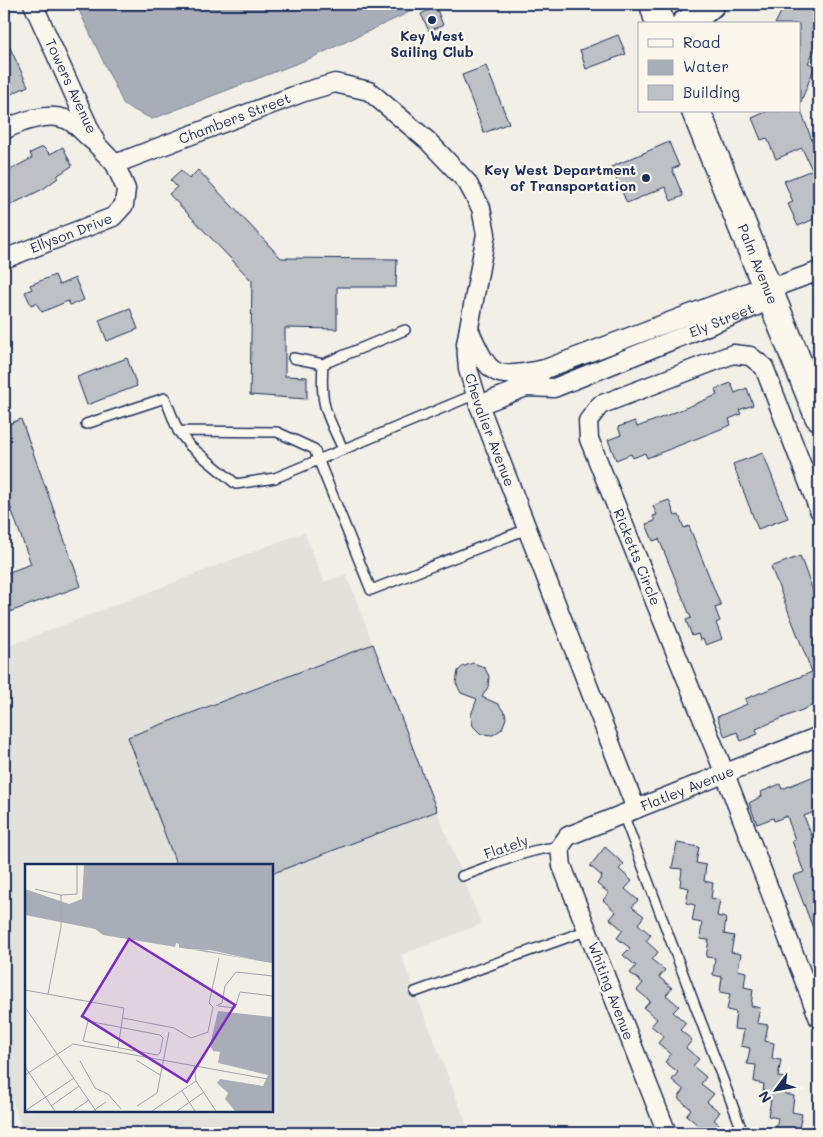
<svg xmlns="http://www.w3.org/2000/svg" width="823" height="1137" viewBox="0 0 823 1137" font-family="Mali,sans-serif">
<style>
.built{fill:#e2e1dc;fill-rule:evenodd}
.water{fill:#a9adb7;stroke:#707b93}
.building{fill:#bdc0c4;stroke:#1b2f5e}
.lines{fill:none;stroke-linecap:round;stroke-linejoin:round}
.lane-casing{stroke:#1b2f5e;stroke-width:12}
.street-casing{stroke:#1b2f5e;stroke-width:21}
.secondary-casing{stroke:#1b2f5e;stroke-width:29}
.primary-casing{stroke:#1b2f5e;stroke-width:31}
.lane{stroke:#fbf7ec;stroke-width:9}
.street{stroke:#fbf7ec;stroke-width:18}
.secondary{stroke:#fbf7ec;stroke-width:25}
.primary{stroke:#fbf7ec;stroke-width:28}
.poi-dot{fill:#1b2f5e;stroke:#fbf7ec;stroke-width:2}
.labels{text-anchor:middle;stroke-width:4.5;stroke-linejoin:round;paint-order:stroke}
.poi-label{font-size:14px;font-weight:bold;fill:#1b2f5e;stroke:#fbf7ec}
.street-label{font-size:14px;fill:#1b2f5e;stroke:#fbf7ec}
.inset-road{fill:none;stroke:#9ca2b0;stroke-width:1}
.view{fill:#7b2cbf;fill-opacity:0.15;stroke:#7b2cbf;stroke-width:2.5}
.inset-edge{fill:none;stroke:#1b2f5e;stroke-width:2.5}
</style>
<rect width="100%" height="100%" fill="#f2efe6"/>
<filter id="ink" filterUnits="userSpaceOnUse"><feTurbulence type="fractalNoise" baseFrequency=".02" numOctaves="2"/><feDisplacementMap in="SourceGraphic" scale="10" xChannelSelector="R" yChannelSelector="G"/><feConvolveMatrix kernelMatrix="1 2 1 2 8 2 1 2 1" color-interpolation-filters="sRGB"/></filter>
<g filter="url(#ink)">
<!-- built -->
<path class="built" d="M304,532L324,582L346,574L481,924L401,955L470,1133H24L4,1079V648ZM26,866H271V1111H26Z"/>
<!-- water -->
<path class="water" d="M76,4H427L311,58L152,119L124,105Z"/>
<!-- building -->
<path class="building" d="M785,4H819V41L808,63L815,66L800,104L799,24H775Z
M436,7L443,25L429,31L421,14Z
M4,35L28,86L7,96L4,90Z
M618,35L626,54L586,69L580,50Z
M486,66L509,123L484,133L462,75Z
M768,111H801L819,159V217L798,226L788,204L793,202L784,181L812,170L802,148L776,159L767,138L761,140L752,118Z
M669,142L679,166L672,169L683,196L671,201L665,187L627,203L611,167Z
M43,147L50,154L63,147L72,166L58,175V178L43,189L4,208V173L32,158L30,153Z
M181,170L189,179L198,170L281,258L397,259L396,287H337V329L285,328V376L307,377V399L250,395L252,281L169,194L177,187L170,180Z
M55,275L59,285L75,278L84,300L70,305L68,301L42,312L36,303L31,305L25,292L32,289L30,285Z
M130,308L138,329L107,341L99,320Z
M127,358L137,386L87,405L77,377Z
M731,383L735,393L747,388L753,405L739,410L741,414L729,419L731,425L647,458L645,453L633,458L631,454L616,460L608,440L621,435L618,427L635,421L637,427L658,419L717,395L715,389Z
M21,419L81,586L4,614V574L31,564L4,489V426Z
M763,453L788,518L758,529L733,464Z
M669,500L675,516L679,515L684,528L689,526L721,606L715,608L720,621L716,623L722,639L706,645L703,639L700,640L698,634L692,636L686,620L691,618L659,539L653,541L646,524L655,521L653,516L657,515L653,506Z
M800,556L819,607V703L756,729L758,734L741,741L737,732L725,737L717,717L747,704L745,699L812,672L771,567Z
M373,644L437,811L271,874V866H177L128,737Z
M473,663L484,667L489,676L488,687L482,697L498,704L505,713L506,718L502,729L493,735L481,734L473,726L471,715L477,699L461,693L456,683L458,671L462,667Z
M819,774V810L804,816L819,855L818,941L793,876L804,872L792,841L795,840L787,816L774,821L773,818L757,824L749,803L762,796L761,792L780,784L782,789Z
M677,843L699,847L696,863L706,865L704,881L713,883L711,898L720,900L717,916L726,918L724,934L734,936L731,952L741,954L738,970L746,972L744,987L753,989L751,1006L760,1008L757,1023L768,1025L765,1041L774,1043L772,1059L781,1060L778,1077L787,1078L785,1094L794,1096L792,1112L802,1114L798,1133H775L778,1118L768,1116L771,1100L762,1098L764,1084L754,1082L756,1065L747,1064L750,1048L741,1046L744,1030L734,1029L736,1012L727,1010L730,994L720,992L722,977L713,975L715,958L706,957L709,940L700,939L702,923L692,921L695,905L686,903L689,888L680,886L682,869L672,868Z
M605,847L624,864L619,869L632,881L625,889L638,900L632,907L644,916L638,924L651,935L646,941L658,952L652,960L665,970L659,977L672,988L666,995L679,1006L673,1012L686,1023L680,1030L692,1040L686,1048L699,1059L693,1066L706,1077L701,1084L714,1094L707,1102L720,1112L714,1120L730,1133H691L698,1125L686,1115L691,1109L678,1098L684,1090L672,1080L678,1072L665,1062L671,1054L658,1043L664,1036L651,1026L657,1019L644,1008L650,1001L637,990L643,983L630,973L636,966L623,955L630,948L617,938L623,930L610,919L616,912L603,900L609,893L597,884L602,876L590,866Z"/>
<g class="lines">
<defs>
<path id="lane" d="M293,358L323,364
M86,424L165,398L178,431L277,432L314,449L371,590L527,529
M178,431L190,446L236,484L275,478L476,394
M343,449C326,413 320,405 323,364L405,330
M623,814L743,1133
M462,876C493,866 527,848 560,847
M415,992L588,930"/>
<g id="street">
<path d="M4,130C20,122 47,112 65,119C75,122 85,135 93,141"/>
<path id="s1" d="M115,164L304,92L335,83L369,91L428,141L467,182L481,208L486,234L466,344L468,369L479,405L636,809"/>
<path id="s2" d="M4,259L113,217L124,205L126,189L115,164L97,145L33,4"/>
<path d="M469,329C491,379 493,379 545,369"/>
<path d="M526,387L545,369L751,291L769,289L819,271"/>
<path id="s3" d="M479,405L526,387L554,388L757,306L769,289"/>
<path id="s4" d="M819,510L764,367L750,356L733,354L600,405L588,421L589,439L725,774L819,1019"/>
<path id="s5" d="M667,1133L562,866L560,847L568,836L819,736"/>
</g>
<path id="secondary" d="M684,24L696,18L712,4"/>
<g id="primary">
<path d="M654,4L660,24"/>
<path id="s6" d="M696,111L819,416"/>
</g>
</defs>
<!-- lane casing -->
<use href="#lane" class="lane-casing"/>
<!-- street casing -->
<use href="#street" class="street-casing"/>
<!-- secondary casing -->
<use href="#secondary" class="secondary-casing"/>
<!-- primary casing -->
<use href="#primary" class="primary-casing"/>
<!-- lane -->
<use href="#lane" class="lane"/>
<!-- street -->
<use href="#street" class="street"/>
<!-- secondary -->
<use href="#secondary" class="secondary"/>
<!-- primary -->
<use href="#primary" class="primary"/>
</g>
</g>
<!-- markers -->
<g class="poi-dot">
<circle cx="432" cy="20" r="5"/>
<circle cx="646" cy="178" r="5"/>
</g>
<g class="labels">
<!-- poi labels -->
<g class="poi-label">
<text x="432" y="41">Key West<tspan x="432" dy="16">Sailing Club</tspan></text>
<text x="636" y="175" text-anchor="end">Key West Department<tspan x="636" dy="16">of Transportation</tspan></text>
</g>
<!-- street labels -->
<g class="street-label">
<text transform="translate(71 86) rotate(65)" y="5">Towers Avenue</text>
<text dy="5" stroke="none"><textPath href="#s1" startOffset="128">Chambers Street</textPath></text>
<text dy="5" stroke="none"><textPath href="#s2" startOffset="72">Ellyson Drive</textPath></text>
<text dy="5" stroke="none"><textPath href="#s6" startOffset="165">Palm Avenue</textPath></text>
<text dy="5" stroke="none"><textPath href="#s3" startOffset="259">Ely Street</textPath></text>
<text dy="5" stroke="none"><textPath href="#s1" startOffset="661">Chevalier Avenue</textPath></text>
<text dy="5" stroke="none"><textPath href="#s4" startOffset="496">Ricketts Circle</textPath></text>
<text dy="5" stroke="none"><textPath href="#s5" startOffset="448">Flatley Avenue</textPath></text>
<text transform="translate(506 847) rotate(-19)" y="5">Flately</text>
<text transform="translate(611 991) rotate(69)" y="5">Whiting Avenue</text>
</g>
</g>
<!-- overview -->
<g transform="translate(25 864)">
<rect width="248" height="248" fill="#f2efe6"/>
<path d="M59,1H247V99L78,71L70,65L0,51V25L44,40L57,35ZM193,147L247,153V247H210L200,235L203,229L192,219L195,215L238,222L243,211L193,199L195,188L188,187L185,181Z" fill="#a9adb7"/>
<path d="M151,79L154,80V85L185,86L234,97L179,86L149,87Z" fill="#f2efe6"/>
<path class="inset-road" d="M10,25L36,31L52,30V1M0,126L99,144L93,184M23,130L36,63V31M191,142L197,139L200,122L211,108L248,112M193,142L210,144L215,128L248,132M0,143L71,247M188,143L184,139L194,94M98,154L149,164L166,174L183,168L188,143M63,157L135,171L138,174L135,189L132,191L58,177ZM111,196L135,211M55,197L70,224L83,230L96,245M169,201L171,217L191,247M0,203L30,247M0,211L48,180L248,216M157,227L170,247M26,242L54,222M112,242L132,229L144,168M0,247L49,214M48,247L64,236M68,247L81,238M127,247L171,217M152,247L179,228"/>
<path class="view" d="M104,75L210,141L162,218L57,152Z"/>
<rect width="248" height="248" class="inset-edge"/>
</g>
<!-- margin -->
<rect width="823" height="1137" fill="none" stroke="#fbf7ec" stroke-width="20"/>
<rect x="10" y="10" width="803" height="1117" fill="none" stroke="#1b2f5e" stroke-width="2" filter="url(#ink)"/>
<!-- legend -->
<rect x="638" y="22" width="162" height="90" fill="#fbf7ec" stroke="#a1a7b3"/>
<rect x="648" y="39" width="25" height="8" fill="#fbf7ec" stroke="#a1a7b3"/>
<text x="683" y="48" font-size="15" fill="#1b2f5e">Road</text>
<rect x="648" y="60" width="25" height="15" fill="#a9adb7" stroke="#a1a7b3"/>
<text x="683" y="72" font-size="15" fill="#1b2f5e">Water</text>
<rect x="648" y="85" width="25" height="15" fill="#bdc0c4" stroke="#a1a7b3"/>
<text x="683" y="98" font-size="15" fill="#1b2f5e">Building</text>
<!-- north arrow -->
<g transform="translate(776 1090) rotate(238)" stroke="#fbf7ec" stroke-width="4" paint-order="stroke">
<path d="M0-4L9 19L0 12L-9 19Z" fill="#1b2f5e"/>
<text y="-8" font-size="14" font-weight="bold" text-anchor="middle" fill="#1b2f5e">N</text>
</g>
</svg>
